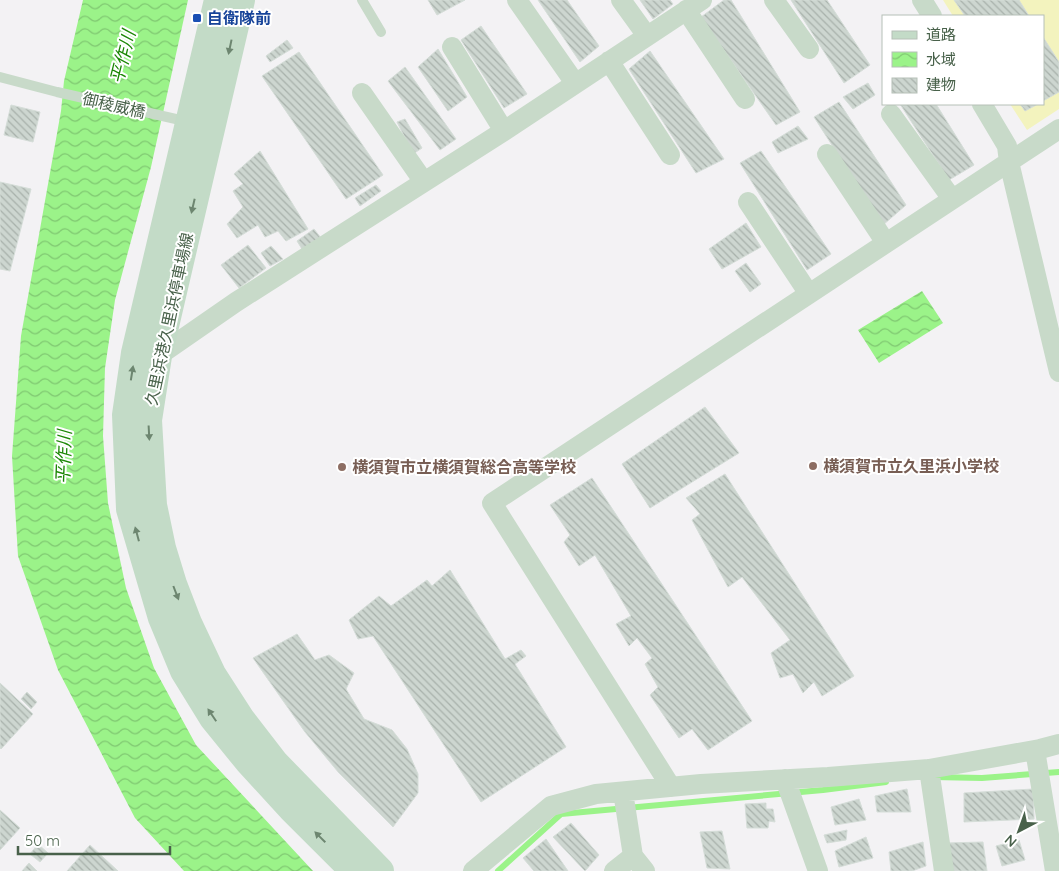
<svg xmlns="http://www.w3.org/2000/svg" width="1059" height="871" viewBox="0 0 1059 871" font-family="Quicksand,'Noto Sans JP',sans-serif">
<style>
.pitch{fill:#f3f3be}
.water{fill:url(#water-waves)}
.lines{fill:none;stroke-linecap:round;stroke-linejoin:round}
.stream{stroke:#9bf389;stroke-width:6}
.building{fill:url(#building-back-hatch);stroke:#d5ddd8}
.service{stroke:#c8dac9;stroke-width:10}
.minor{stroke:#c8dac9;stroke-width:20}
.secondary{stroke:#c3dbc7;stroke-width:28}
.oneway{fill:#6d8670}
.transit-dot{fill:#1a4fb4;stroke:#fff;stroke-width:2}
.education-dot{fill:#8d6e63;stroke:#fff;stroke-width:2}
.labels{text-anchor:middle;stroke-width:4;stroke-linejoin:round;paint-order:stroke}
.transit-label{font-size:16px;font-weight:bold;fill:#164399;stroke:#fff;text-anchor:start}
.street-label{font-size:16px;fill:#48614a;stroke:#fff}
.education-label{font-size:16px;font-weight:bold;fill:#785e54;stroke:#fff;text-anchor:start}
.water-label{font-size:18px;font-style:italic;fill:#1c8706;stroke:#fff}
</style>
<defs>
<pattern id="water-waves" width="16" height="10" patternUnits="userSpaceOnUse" patternTransform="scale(1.25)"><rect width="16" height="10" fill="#9bf389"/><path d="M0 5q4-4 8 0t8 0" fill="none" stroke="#80c872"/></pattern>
<pattern id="building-back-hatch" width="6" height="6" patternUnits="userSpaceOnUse" patternTransform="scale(1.25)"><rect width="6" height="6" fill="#cdd6d0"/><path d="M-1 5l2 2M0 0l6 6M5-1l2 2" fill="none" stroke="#a8b1ab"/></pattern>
</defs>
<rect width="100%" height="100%" fill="#f3f2f4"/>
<!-- pitch -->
<path class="pitch" d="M943,0H1059V109L1027,130L1010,104H1043V16H953Z"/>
<!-- water -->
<path class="water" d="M83,0H188L151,167L115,300L105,368L103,436L108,503L126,588L154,668L196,745L313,871H184L135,818L58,670L18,556L12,456L21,336L61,111L64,81Z
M922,291L943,323L879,363L858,330Z"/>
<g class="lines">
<!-- stream -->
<path class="stream" d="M933,777L982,778L1059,772
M498,871L561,814L823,790L886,782"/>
</g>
<!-- building -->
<path class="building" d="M428,0H465L437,15Z
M538,0H567L599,46L580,62Z
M640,0H670L673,4L653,19Z
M724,0H731L800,112L776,125L701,17Z
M791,0H827L870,65L844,83Z
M954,0H1019L1029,16H965Z
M481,26L527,94L504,108L461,40Z
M1043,37L1059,62V92L1043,101Z
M287,40L293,48L270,62L266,56Z
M438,49L467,97L448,111L418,67Z
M650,51L724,159L696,173L629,69Z
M299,52L383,175L346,199L262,76Z
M405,67L456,139L440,150L388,81Z
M868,83L875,95L853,109L843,97Z
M839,102L906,205L883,225L814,117Z
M900,104H936L974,165L949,180Z
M1020,104H1038L1025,111Z
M11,105L40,112L33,142L4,135Z
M405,119L422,148L413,154L397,122Z
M798,126L808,139L778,153L772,142Z
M260,151L308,229L286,241L278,231L265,237L258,225L237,238L227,224L243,207L233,191L243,184L234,174Z
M761,151L831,254L807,270L740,163Z
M0,182L31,189L10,271L0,269Z
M376,185L381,191L360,206L355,198Z
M746,223L761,247L722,269L709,249Z
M314,229L321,238L302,249L297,241Z
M248,245L266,268L239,288L221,265Z
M271,246L283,259L270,266L261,253Z
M746,263L761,284L750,292L735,271Z
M705,407L739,453L650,508L622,464Z
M725,474L854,676L822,696L814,682L803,693L793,674L780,678L771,653L790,640L742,577L728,587L692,520L700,514L686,498Z
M592,478L752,721L708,750L692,729L679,738L650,695L658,687L645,664L652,658L637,638L629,646L616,624L631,616L595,555L579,566L564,542L570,535L550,505Z
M450,570L505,659L521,650L526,656L515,664L566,747L481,802L373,636L358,639L349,620L379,596L391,606L427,580L432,586Z
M297,634L315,660L329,655L354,673L346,689L364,719L392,730L407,749L418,774V793L393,827L339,773L305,732L253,658Z
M0,683L33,714L1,749L0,748Z
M27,692L37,702L31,709L21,699Z
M907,789L911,812H877L875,796Z
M1033,789L1034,819L964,822V793Z
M859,799L866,820L835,825L831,807Z
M766,803V809H773L775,822L769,821L768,828H747L745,804Z
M0,810L20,828L0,850Z
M571,823L599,855L585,871L553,837Z
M847,830L846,840L827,843L824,835Z
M722,831L730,869L707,868L700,832Z
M866,837L873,858L839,867L835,851Z
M546,839L568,871H534L523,858Z
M1019,840L1025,860L1002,866L996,846Z
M923,842L926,866L912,871H891L889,852Z
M983,842L987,871H952L947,843Z
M38,844L48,853L40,862L30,854Z
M90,845L118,871H67Z
M29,863L37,871H22Z"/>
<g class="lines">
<!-- service -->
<path class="service" d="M362,0L381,32
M0,77L57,92L189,122"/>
<!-- minor -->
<path class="minor" d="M517,0L575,83
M621,0L647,36
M774,0L809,49
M922,0L932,16
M686,10L745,99
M452,47L504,131
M609,61L670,155
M362,93L424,182
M982,104L1007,146L1009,162L1059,372
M891,114L952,199
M827,154L886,243
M748,202L809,294
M158,356L236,302L504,131L702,0
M1035,750L1055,871
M929,769L944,871
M785,779L818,871
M671,787L492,503L1059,129
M633,856L645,871
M473,871L551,806L596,794L701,784L828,777L929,769L1040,749L1059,744
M614,871L633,856L623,792"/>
<!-- secondary -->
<path class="secondary" d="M218,0L135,353L126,415L130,509L162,618L184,671L213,718L248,761L292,809L354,871
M241,0L158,356L148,420L153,505L162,548L173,584L188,623L212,674L241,719L275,763L380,871"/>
</g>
<!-- one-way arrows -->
<defs><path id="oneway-solid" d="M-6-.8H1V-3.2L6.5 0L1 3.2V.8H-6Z" transform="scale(1.25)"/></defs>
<g class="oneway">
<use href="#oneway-solid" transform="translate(230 47) rotate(102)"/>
<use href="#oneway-solid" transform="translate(193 206) rotate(103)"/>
<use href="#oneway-solid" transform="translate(132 373) rotate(-81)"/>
<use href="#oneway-solid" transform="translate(149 433) rotate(87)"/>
<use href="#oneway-solid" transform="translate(137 534) rotate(-105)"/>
<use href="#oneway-solid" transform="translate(176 593) rotate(69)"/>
<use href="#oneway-solid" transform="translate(212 715) rotate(-124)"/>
<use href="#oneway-solid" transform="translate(320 837) rotate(-135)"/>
</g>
<!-- markers -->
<rect class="transit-dot" x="192" y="13" width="10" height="10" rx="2.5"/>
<g class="education-dot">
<circle cx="813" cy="466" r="5"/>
<circle cx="342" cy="467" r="5"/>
</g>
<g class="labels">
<!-- transit labels -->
<g class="transit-label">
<text x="207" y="24">自衛隊前</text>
</g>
<!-- street labels -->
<g class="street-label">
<text transform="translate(114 105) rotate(13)" y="6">御稜威橋</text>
<text transform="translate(169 319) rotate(-78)" y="6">久里浜港久里浜停車場線</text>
</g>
<!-- education labels -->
<g class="education-label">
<text x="823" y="472">横須賀市立久里浜小学校</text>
<text x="352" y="473">横須賀市立横須賀総合高等学校</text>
</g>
<!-- water labels -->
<g class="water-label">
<text transform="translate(123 57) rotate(-76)" y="6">平作川</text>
<text transform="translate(64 457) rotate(-88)" y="6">平作川</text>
</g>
</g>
<!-- legend -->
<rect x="882" y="15" width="162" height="90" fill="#ffffff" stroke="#b6c0b7"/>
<rect x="892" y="31" width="25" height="8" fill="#c3dbc7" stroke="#b6c0b7"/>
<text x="926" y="40" font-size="15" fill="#48614a">道路</text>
<rect x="892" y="52" width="25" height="15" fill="url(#water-waves)" stroke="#b6c0b7"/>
<text x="926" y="65" font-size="15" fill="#48614a">水域</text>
<rect x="892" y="78" width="25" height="15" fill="url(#building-back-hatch)" stroke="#b6c0b7"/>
<text x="926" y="90" font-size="15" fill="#48614a">建物</text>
<!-- north arrow -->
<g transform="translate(1019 831) rotate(221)" stroke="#ffffff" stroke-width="4" paint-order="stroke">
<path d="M0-4L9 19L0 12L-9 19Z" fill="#48614a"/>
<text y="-8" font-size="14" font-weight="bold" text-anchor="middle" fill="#48614a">N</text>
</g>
<!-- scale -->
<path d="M18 846v8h152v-8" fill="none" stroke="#48614a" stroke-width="2.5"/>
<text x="25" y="846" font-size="15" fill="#48614a" stroke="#ffffff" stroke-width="4" paint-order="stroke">50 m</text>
</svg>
